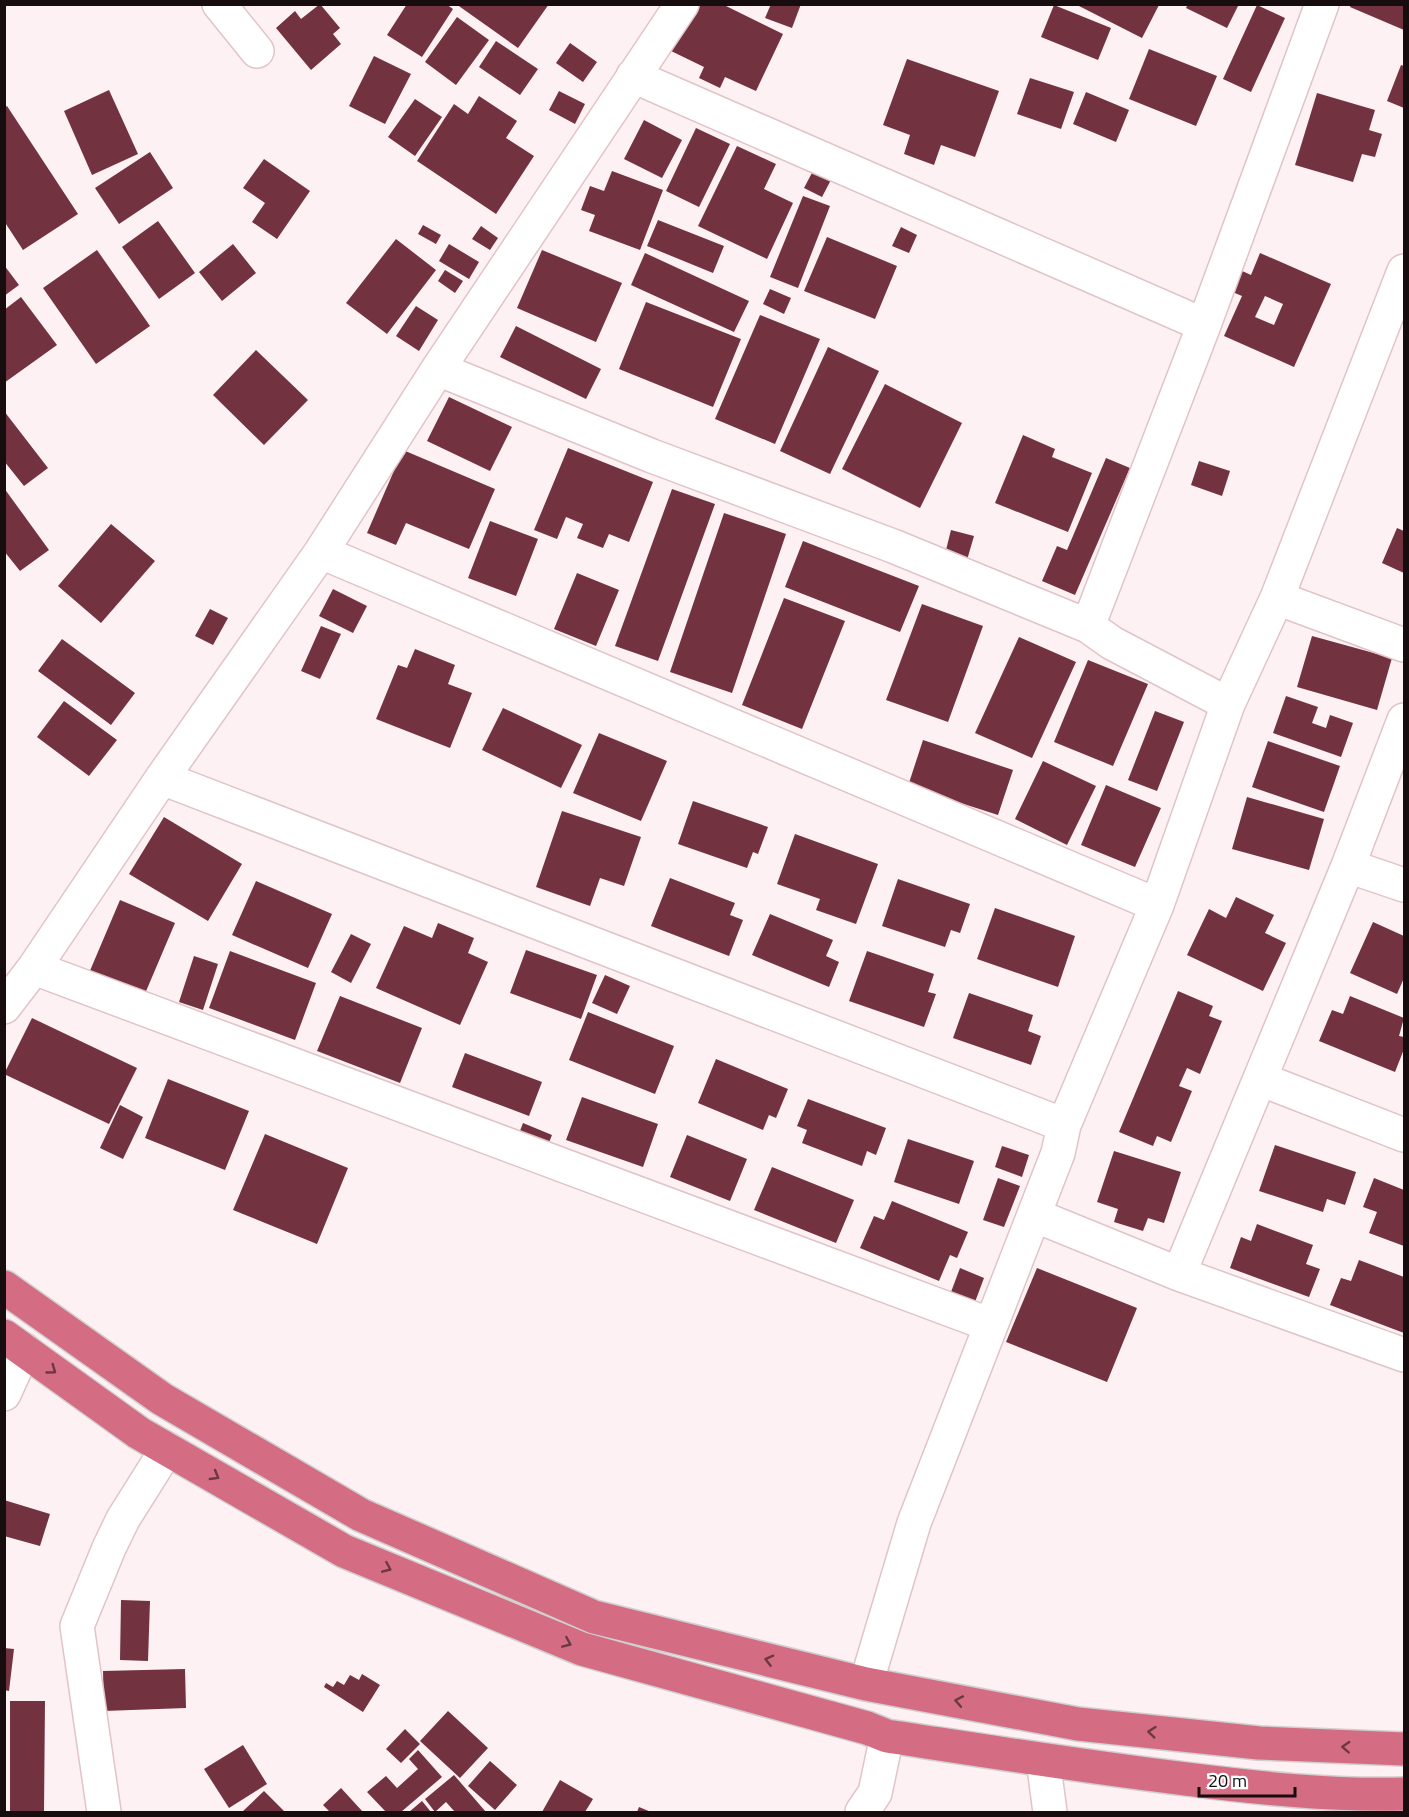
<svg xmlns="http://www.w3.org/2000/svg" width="1409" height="1817" viewBox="0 0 1409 1817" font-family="'Titillium Web',sans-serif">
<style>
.building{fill:#733240;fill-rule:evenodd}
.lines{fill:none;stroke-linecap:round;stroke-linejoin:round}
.street-casing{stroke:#e1c4c8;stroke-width:36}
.highway-casing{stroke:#d1cfcf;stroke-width:36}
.street{stroke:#fff;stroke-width:33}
.highway{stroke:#d46d83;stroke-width:33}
.oneway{stroke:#6c3843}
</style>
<rect width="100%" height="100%" fill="#fdf1f3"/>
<!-- building -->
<path class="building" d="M320,4L340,28L333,34L341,44L311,70L276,28L295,11L301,19Z
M407,4H446L453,9L422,57L387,35Z
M456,4H549L518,48Z
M691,4H722L783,34L756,91L725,77L720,88L699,78L704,67L669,50Z
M771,4H801L792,28L765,18Z
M1188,4H1239L1227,28L1186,8Z
M1351,4H1404V30L1350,7Z
M1054,5L1111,28L1098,60L1041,37Z
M1077,5H1159L1142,38Z
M1257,5L1285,18L1251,92L1223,79Z
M457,17L489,40L456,85L425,62Z
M496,41L538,69L520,95L479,67Z
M570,43L597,62L583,82L556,63Z
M1149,49L1217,76L1196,126L1129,99Z
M374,56L411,74L385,124L349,106Z
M907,59L999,91L975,157L941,145L934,165L904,154L910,135L883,125Z
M1401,65L1404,66V108L1387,101Z
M1030,78L1074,92L1061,129L1017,114Z
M109,90L138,154L92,175L64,111Z
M559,91L585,104L575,124L549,110Z
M1086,92L1129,110L1116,142L1073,124Z
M1317,93L1375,110L1369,130L1382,134L1375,157L1362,154L1353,182L1295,165Z
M479,96L517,121L506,138L534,156L496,214L417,161L454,104L468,114Z
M415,99L442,117L415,156L388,137Z
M7,106L78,214L23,250L4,221V108Z
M644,120L682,140L662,178L624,159Z
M696,128L730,144L699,207L666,191Z
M737,146L776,164L764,189L793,203L767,259L698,226Z
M150,152L173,188L119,224L95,188Z
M264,159L310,191L277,239L252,222L265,203L243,188Z
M814,169L832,178L822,197L804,188Z
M612,171L663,190L640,250L589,231L595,215L581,210L590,186L604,191Z
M803,196L830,206L798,288L770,277Z
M658,220L724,246L713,273L647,246Z
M158,221L195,273L159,299L122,247Z
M423,225L441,235L436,244L418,234Z
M481,226L498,238L490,250L472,239Z
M901,227L917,235L909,253L892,246Z
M827,237L897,266L875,319L804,291Z
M396,239L436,270L387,334L346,303Z
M233,244L256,273L222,301L199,272Z
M449,244L479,262L469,279L439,261Z
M97,250L150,326L96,364L43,288Z
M542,250L622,283L596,342L517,308Z
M645,253L749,301L734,332L631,285Z
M1260,253L1331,284L1294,367L1224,336L1242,296L1230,291L1240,270L1251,275ZM1265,296L1283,304L1274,325L1255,317Z
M4,265L19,285L4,296Z
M445,270L463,281L455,293L438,281Z
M770,289L791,298L784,314L763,304Z
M21,297L57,345L4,383V310Z
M646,302L741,339L713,407L619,369Z
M416,306L438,320L419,351L396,336Z
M760,315L820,339L775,444L715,419Z
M516,326L601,369L586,399L500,357Z
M828,347L879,371L830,474L780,451Z
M256,350L308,400L264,445L213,395Z
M885,384L962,423L920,508L842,469Z
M449,397L512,427L490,471L427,441Z
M4,411L48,468L24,486L4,461Z
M1023,435L1055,449L1052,457L1092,473L1068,532L995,503Z
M568,448L653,482L629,542L609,534L603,548L577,538L583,524L566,517L557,539L534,530Z
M403,450L495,489L469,549L406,523L396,545L367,533Z
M1106,458L1130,468L1075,595L1042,581L1057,546L1067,550Z
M1199,461L1230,471L1222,496L1191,485Z
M4,488L49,550L20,571L4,551Z
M672,489L715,504L658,661L615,646Z
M724,513L786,534L732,693L670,672Z
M490,521L538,539L516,596L468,578Z
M111,524L155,561L101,623L58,586Z
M1397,528L1404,531V573L1382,563Z
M951,530L974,536L967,560L945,554Z
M803,541L919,586L900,632L785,587Z
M577,573L619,590L596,646L554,629Z
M333,589L367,606L353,633L319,616Z
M784,598L845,621L802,729L742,705Z
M922,604L983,626L948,722L886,700Z
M210,609L228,618L213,645L195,636Z
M321,626L341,634L320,679L301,671Z
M1312,636L1392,658L1377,710L1297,687Z
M1019,637L1076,662L1032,758L975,733Z
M62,639L135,693L111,725L38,671Z
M415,649L455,665L448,684L472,693L450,748L376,719L398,665L407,668Z
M1088,660L1148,684L1113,766L1054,742Z
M1286,696L1318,707L1312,723L1326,728L1330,715L1353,723L1341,757L1273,733Z
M64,701L117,740L89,776L37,737Z
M503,708L582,745L561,788L482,750Z
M1155,711L1184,722L1157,791L1128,780Z
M599,733L667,761L641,821L573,793Z
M923,740L1013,770L998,815L908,786Z
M1268,741L1340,766L1324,812L1252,787Z
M1043,761L1096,786L1067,845L1015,819Z
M1106,785L1161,808L1135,867L1081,845Z
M1247,797L1324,819L1309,870L1232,849Z
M693,801L768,827L758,854L753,852L747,868L678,844Z
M562,811L641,837L624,886L600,878L590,906L536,887Z
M164,817L242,864L208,921L129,874Z
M795,834L878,864L856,924L816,910L820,899L777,884Z
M670,878L735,903L730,915L743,920L729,956L651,926Z
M898,879L970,904L960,933L951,930L945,947L882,926Z
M256,881L332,914L308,968L232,935Z
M1236,897L1274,915L1265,933L1286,943L1263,991L1187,955L1209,909L1226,918Z
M120,900L175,923L144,996L89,973Z
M995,908L1075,936L1058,987L977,959Z
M770,914L833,940L826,956L839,962L829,987L752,955Z
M1373,922L1404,936V978L1397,994L1350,973Z
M438,923L474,938L468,953L488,962L460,1025L376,988L404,926L432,938Z
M351,934L371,944L351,983L331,972Z
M526,950L597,975L581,1019L510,993Z
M230,951L316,983L295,1040L209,1008Z
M867,951L934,974L928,992L936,994L924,1027L849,1001Z
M194,956L218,964L203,1010L179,1002Z
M605,975L630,986L617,1014L592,1003Z
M1178,991L1213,1006L1209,1016L1222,1021L1200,1074L1187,1068L1179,1086L1192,1091L1171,1142L1157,1136L1153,1146L1119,1132Z
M969,993L1033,1015L1028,1031L1041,1036L1031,1065L953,1038Z
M340,996L422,1028L400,1083L317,1051Z
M1350,996L1404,1018L1399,1036L1404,1037V1049L1395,1072L1319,1041L1332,1010L1343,1014Z
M588,1012L674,1046L655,1094L569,1060Z
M32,1018L137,1068L109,1124L4,1074Z
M465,1053L542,1082L529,1116L452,1087Z
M716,1059L788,1089L776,1118L769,1115L763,1130L698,1103Z
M168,1079L249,1111L225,1170L145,1138Z
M582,1097L658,1124L643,1167L566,1140Z
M808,1099L886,1128L876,1155L867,1151L862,1166L802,1143L807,1130L797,1126Z
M120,1105L143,1117L123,1159L100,1148Z
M523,1123L552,1135L539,1168L510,1157Z
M265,1134L348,1168L317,1244L233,1210Z
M687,1135L747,1159L730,1201L670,1177Z
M908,1139L974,1161L959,1204L894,1182Z
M1275,1145L1356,1172L1345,1205L1327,1199L1323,1212L1259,1191Z
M1002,1146L1029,1155L1022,1177L995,1167Z
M1114,1151L1181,1172L1164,1223L1148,1218L1143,1231L1114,1222L1118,1209L1097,1202Z
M772,1167L854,1200L836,1243L754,1210Z
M998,1178L1020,1186L1004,1227L983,1220Z
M1374,1178L1404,1190V1246L1369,1233L1377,1212L1363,1207Z
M892,1201L968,1232L957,1258L950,1255L939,1281L860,1248L874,1216L884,1220Z
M1257,1224L1313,1245L1306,1264L1320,1269L1309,1297L1230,1268L1241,1237L1251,1241Z
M1359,1260L1404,1277V1333L1330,1305L1341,1278L1351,1281Z
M960,1268L984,1278L972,1310L948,1300Z
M1037,1268L1137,1308L1107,1382L1006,1342Z
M4,1500L50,1514L40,1546L4,1536Z
M121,1600L150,1601L148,1661L120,1660Z
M4,1648L14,1649L9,1691L4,1690Z
M185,1669L186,1708L104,1711L103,1671Z
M362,1674L380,1685L363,1712L324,1687L326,1683L333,1687L337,1681L344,1685L350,1675L359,1680Z
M10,1701H45L44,1812H10Z
M448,1711L488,1748L460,1778L420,1741Z
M405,1729L420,1744L401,1763L386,1749Z
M243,1745L267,1784L229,1808L204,1769Z
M418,1750L442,1777L401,1812H386L367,1792L386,1776L397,1788L418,1769L409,1759Z
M490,1761L517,1785L495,1810L468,1786Z
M454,1775L486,1812H455L446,1802L435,1812L425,1799Z
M560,1780L593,1799L585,1812H542Z
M341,1788L363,1812H330L323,1805Z
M264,1791L285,1812H242Z
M422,1801L431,1812H409Z
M639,1807L651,1812H637Z"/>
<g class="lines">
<defs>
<path id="street" d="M219,4L257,51
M633,76L1204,325L1088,626
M1204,325L1322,4
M438,369L652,456L893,546L1088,626L1112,643L1228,704
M321,552L1157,905
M1277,598L1404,645
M162,778L1064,1125
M1348,866L1404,885
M34,968L991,1325
M4,1007L34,968L162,778L321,552L438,369L682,4
M1260,1079L1404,1135
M1034,1215L1179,1274L1348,866L1404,720
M1179,1274L1404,1355
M4,1394L24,1350
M866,1684L914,1523L1058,1153L1064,1125L1157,905L1228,704L1277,598L1404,271
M1043,1760L1050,1812
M104,1812L77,1626L109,1548L123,1519L167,1449
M862,1812L875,1793L887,1736"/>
<path id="highway" d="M4,1287L162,1399L361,1515L594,1617L866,1684L1078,1724L1259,1743L1404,1749
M4,1336L139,1433L344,1551L582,1649L867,1728L887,1736C986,1751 1086,1767 1186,1779C1258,1788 1331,1796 1404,1794"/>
</defs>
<!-- street casing -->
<use href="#street" class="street-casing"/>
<!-- highway casing -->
<use href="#highway" class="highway-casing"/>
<!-- street -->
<use href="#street" class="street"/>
<!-- highway -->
<use href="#highway" class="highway"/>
</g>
<!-- one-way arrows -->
<defs><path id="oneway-chevron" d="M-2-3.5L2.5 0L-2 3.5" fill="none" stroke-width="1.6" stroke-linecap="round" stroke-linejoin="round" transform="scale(1.5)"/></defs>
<g class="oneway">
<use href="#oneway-chevron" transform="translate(52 1370) rotate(36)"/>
<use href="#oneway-chevron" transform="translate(215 1476) rotate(30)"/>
<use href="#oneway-chevron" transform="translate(387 1568) rotate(23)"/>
<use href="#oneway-chevron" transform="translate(567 1643) rotate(23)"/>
<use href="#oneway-chevron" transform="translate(769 1660) rotate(-166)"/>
<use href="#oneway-chevron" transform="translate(959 1701) rotate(-169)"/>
<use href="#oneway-chevron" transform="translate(1152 1732) rotate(-174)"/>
<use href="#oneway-chevron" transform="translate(1346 1747) rotate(-177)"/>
</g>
<!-- border -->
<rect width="1409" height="1817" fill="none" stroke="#170d0f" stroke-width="12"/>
<!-- scale -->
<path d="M1199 1787v9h96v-9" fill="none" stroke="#170d0f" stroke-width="3"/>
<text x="1208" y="1787" font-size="18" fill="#170d0f" stroke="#ffffff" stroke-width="4.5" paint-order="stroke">20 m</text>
</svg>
